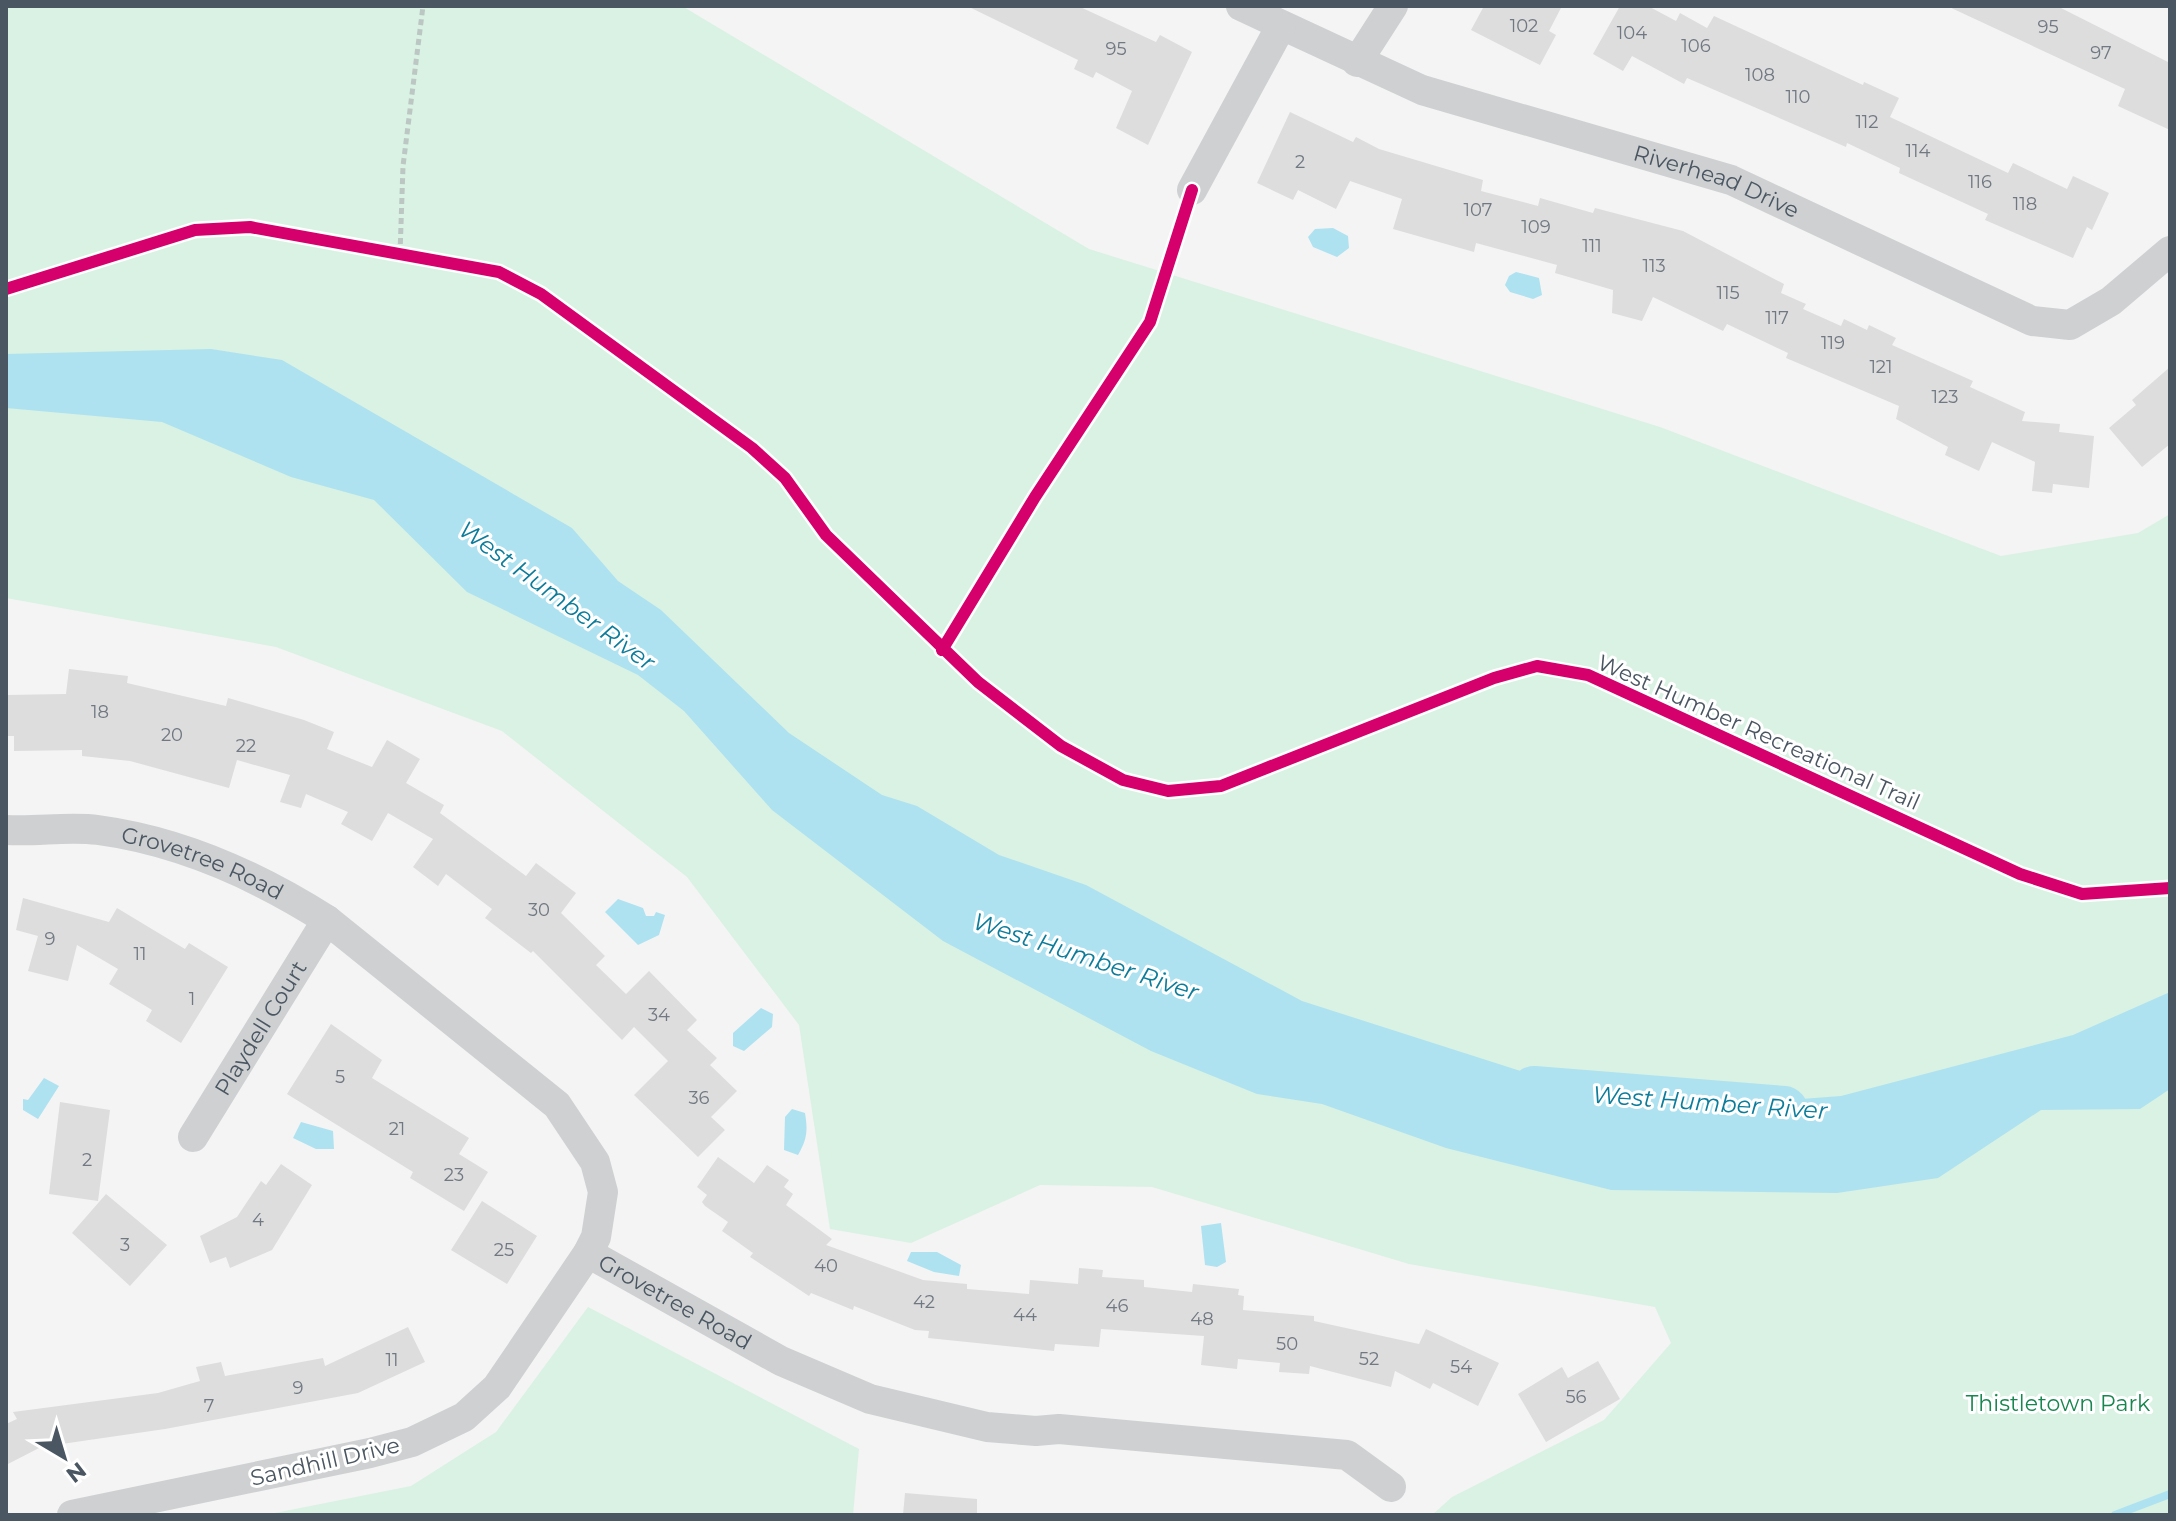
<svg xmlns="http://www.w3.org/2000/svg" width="2176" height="1521" viewBox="0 0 2176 1521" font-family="Montserrat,sans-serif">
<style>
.green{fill:#d9f2e3}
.water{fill:#aee2f0}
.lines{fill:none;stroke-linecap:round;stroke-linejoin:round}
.stream{stroke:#aee2f0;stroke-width:8}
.river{stroke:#aee2f0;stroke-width:48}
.building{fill:#ddddde}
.path{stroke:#bcc7c4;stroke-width:5;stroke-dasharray:6 4;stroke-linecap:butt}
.minor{stroke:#ced0d2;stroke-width:30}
.cycleway-casing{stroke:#fff;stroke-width:17}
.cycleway{stroke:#d6006c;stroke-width:12}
.labels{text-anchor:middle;stroke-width:6;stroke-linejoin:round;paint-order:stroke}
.number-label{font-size:18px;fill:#707881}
.street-label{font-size:22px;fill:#4a5661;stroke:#fff}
.park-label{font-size:22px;fill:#17864f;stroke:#fff}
.water-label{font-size:24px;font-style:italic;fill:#0c7c9b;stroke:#fff}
</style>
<rect width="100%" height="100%" fill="#f4f4f4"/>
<!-- green -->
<path class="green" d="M6,6H682L1089,249L1660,427L2001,556L2138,533L2170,514V1515H1432L1452,1497L1604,1420L1671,1343L1655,1307L1409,1264L1152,1187L1040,1185L911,1243L830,1229L799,1025L687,877L502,731L276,647L6,598Z
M588,1307L859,1449L853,1515H265L411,1486L496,1432Z"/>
<!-- water -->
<path class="water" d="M1333,228L1348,236L1349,248L1337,257L1313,247L1308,237L1315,229Z
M1516,272L1539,278L1542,295L1533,299L1510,292L1505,285L1509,276Z
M211,349L282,360L572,528L618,581L661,610L789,733L882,795L917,806L999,855L1086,885L1302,1001L1645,1111L1841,1096L2073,1035L2170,992V1089L2140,1109L2041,1110L1938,1178L1837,1193L1611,1190L1446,1148L1322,1104L1257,1094L1151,1051L943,941L772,810L684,711L638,675L467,592L374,500L291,477L162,422L6,408V354Z
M618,899L643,908L646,916H654L656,912L665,915L659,935L638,945L605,912Z
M761,1008L773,1014L772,1027L744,1051L733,1046V1033Z
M44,1078L59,1086L38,1119L23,1110V1099L28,1100Z
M792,1109L805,1113C808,1131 807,1139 798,1155L784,1150L785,1117Z
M301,1122L333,1131L334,1149H316L293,1138Z
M1221,1223L1226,1262L1217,1267L1205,1265L1201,1226Z
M911,1252H937L961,1265L959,1276L934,1272L907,1261Z"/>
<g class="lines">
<!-- stream -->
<path class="stream" d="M2115,1515L2170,1494"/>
<!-- river -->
<path class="river" d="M1534,1090L1784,1110"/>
</g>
<!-- building -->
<path class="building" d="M967,6H1078L1156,42L1160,35L1192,52L1148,145L1116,128L1132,91L1096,72L1093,78L1074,69L1078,60Z
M1484,6H1562L1549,31L1556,35L1540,65L1471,30Z
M1620,6H1648L1676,21L1680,13L1707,28L1714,16L1863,85L1864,82L1899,98L1890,117L2008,173L2013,163L2067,189L2073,176L2109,193L2092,230L2087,227L2073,258L1985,220L1988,214L1899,173L1900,168L1847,143L1846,147L1687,78L1684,84L1632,56L1623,71L1593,54Z
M1947,6H2057L2170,63V130L2118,106L2125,89Z
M1290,112L1353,142L1356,137L1379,149L1483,180L1481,191L1538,206L1540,198L1593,213L1595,208L1683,231L1784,284L1781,293L1806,304L1803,309L1841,326L1844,319L1867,330L1869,325L1896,338L1892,345L1973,381L1970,387L2025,412L2022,421L2060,424L2059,432L2094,436L2089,488L2053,484L2052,493L2032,491L2035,462L1992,442L1979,471L1945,455L1948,447L1896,419L1899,406L1786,358L1788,353L1727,324L1723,331L1653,297L1642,321L1612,313L1613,290L1555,273L1557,265L1476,243L1474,252L1393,229L1402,199L1350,181L1336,209L1298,190L1293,200L1257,183Z
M2170,367V444L2142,467L2109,428L2136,405L2132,400Z
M69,669L128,676L127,683L226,706L228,698L304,720L334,732L327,749L372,767L387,740L420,759L406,783L444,805L440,813L526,876L536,863L576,893L561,913L605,956L596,965L626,994L649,971L697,1020L687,1030L717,1058L710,1065L737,1091L711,1117L725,1130L698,1157L634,1095L668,1061L634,1027L622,1040L533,951L531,953L485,918L492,909L446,874L438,886L413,867L433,839L388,813L372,841L341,824L348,812L306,794L301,808L280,802L290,775L237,760L229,788L130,761L82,756V750L14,751V736H6V695L66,694Z
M23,898L109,922L117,908L185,949L189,943L228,967L181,1043L146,1021L152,1010L109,984L118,969L77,945L68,981L28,971L38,936L16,930Z
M331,1024L382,1060L372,1078L469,1138L459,1154L488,1172L464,1211L410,1178L413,1172L287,1094Z
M60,1102L110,1110L98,1201L49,1194Z
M718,1157L754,1183L767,1165L789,1180L784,1187L793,1194L786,1205L832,1239L826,1245L923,1280L967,1284V1289L1029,1294L1030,1280L1078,1284L1079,1268L1103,1270L1102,1277L1144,1280V1287L1192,1292L1193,1284L1239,1289L1238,1295L1244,1296L1243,1310L1314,1316V1321L1419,1344L1426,1329L1499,1363L1478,1406L1433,1383L1430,1389L1395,1371L1391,1387L1310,1366L1309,1374L1279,1372L1280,1363L1238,1359L1237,1369L1201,1365L1204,1336L1101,1329L1099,1347L1055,1344L1054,1351L928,1338L929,1331L915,1330L854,1306L853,1310L811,1293L809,1296L750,1257L753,1253L722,1231L728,1222L705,1206L702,1202L707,1195L697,1187Z
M281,1164L312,1185L272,1250L230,1268L226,1257L210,1263L200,1236L237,1217L261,1181L266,1185Z
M106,1194L167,1245L130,1286L72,1233Z
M482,1201L537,1236L507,1284L451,1250Z
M408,1327L425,1362L358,1393L165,1429L41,1447L6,1465V1424L17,1419L13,1412L158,1393L200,1381L196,1367L221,1362L225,1376L323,1358L325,1366Z
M1598,1361L1620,1399L1546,1442L1518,1394L1562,1367L1568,1378Z
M905,1493L977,1499V1515H903Z"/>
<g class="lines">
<!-- path -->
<path class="path" d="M400,254L403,166L423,6
M942,650L1035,497L1150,322L1184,216"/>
<!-- minor -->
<g class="minor">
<path id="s1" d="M1241,6L1422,90L1731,180L2032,321L2070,325L2111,301L2170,251"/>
<path d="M1357,62L1393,6"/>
<path d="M1192,190L1281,26"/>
<path id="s2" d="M6,830C37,832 68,826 98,830C180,841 258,876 327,920L557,1105L595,1162L603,1192L596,1237L588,1253L497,1387L464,1417L412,1442L370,1453L72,1515"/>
<path id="s3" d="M193,1137L327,920"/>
<path id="s4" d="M588,1253L781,1361L870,1399L987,1427L1036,1431L1059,1429L1347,1455L1391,1487"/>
</g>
<defs>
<path id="cycleway" d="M6,289L195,230L250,227L499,272L541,294L752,448L785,478L826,535L978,682L1061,746L1123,780L1168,791L1221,786L1494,678L1537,666L1588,675L2020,874L2082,894L2170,888
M942,650L1035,497L1150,322L1192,190"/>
</defs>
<!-- cycleway casing -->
<use href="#cycleway" class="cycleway-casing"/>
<!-- cycleway -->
<use href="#cycleway" class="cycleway"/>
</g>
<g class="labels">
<!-- number labels -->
<g class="number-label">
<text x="1524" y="32">102</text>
<text x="2048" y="33">95</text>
<text x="1632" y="39">104</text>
<text x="1696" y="52">106</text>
<text x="1116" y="55">95</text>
<text x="2101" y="59">97</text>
<text x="1760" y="81">108</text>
<text x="1798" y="103">110</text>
<text x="1867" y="128">112</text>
<text x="1918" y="157">114</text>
<text x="1300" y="168">2</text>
<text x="1980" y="188">116</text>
<text x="2025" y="210">118</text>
<text x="1478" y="216">107</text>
<text x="1536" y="233">109</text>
<text x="1592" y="252">111</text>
<text x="1654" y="272">113</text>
<text x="1728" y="299">115</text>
<text x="1777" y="324">117</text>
<text x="1833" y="349">119</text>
<text x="1881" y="373">121</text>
<text x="1945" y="403">123</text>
<text x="100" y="718">18</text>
<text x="172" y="741">20</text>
<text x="246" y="752">22</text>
<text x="539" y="916">30</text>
<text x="50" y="945">9</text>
<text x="140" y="960">11</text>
<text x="192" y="1005">1</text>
<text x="659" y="1021">34</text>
<text x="340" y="1083">5</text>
<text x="699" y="1104">36</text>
<text x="397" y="1135">21</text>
<text x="87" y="1166">2</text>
<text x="454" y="1181">23</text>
<text x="258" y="1226">4</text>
<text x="125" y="1251">3</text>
<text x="504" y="1256">25</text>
<text x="826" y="1272">40</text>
<text x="924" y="1308">42</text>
<text x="1117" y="1312">46</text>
<text x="1025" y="1321">44</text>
<text x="1202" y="1325">48</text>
<text x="1287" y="1350">50</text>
<text x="1369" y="1365">52</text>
<text x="392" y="1366">11</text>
<text x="1461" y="1373">54</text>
<text x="298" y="1394">9</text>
<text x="1576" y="1403">56</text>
<text x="209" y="1412">7</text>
</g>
<!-- street labels -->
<g class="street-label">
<text dy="8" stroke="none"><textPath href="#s1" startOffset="508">Riverhead Drive</textPath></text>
<text transform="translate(1759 732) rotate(24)" y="8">West Humber Recreational Trail</text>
<text dy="8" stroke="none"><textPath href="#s2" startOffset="202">Grovetree Road</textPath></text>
<text dy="8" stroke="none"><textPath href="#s3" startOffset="128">Playdell Court</textPath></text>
<text dy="8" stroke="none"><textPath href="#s4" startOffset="100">Grovetree Road</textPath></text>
<text transform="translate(325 1461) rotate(-13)" y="8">Sandhill Drive</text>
</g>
<!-- park labels -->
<g class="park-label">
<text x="2058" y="1411">Thistletown Park</text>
</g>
<!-- water labels -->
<g class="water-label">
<text transform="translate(557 596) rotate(36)" y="8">West Humber River</text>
<text transform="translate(1086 957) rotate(18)" y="8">West Humber River</text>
<text transform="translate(1710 1103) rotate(4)" y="8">West Humber River</text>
</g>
</g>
<!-- border -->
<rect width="2176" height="1521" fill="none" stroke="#4a5661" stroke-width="16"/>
<!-- north arrow -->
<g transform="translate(64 1457) rotate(142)" stroke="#ffffff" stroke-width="6" paint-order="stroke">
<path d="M0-6L14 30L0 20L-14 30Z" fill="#4a5661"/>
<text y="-12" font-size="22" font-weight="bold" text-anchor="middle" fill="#4a5661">N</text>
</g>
</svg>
